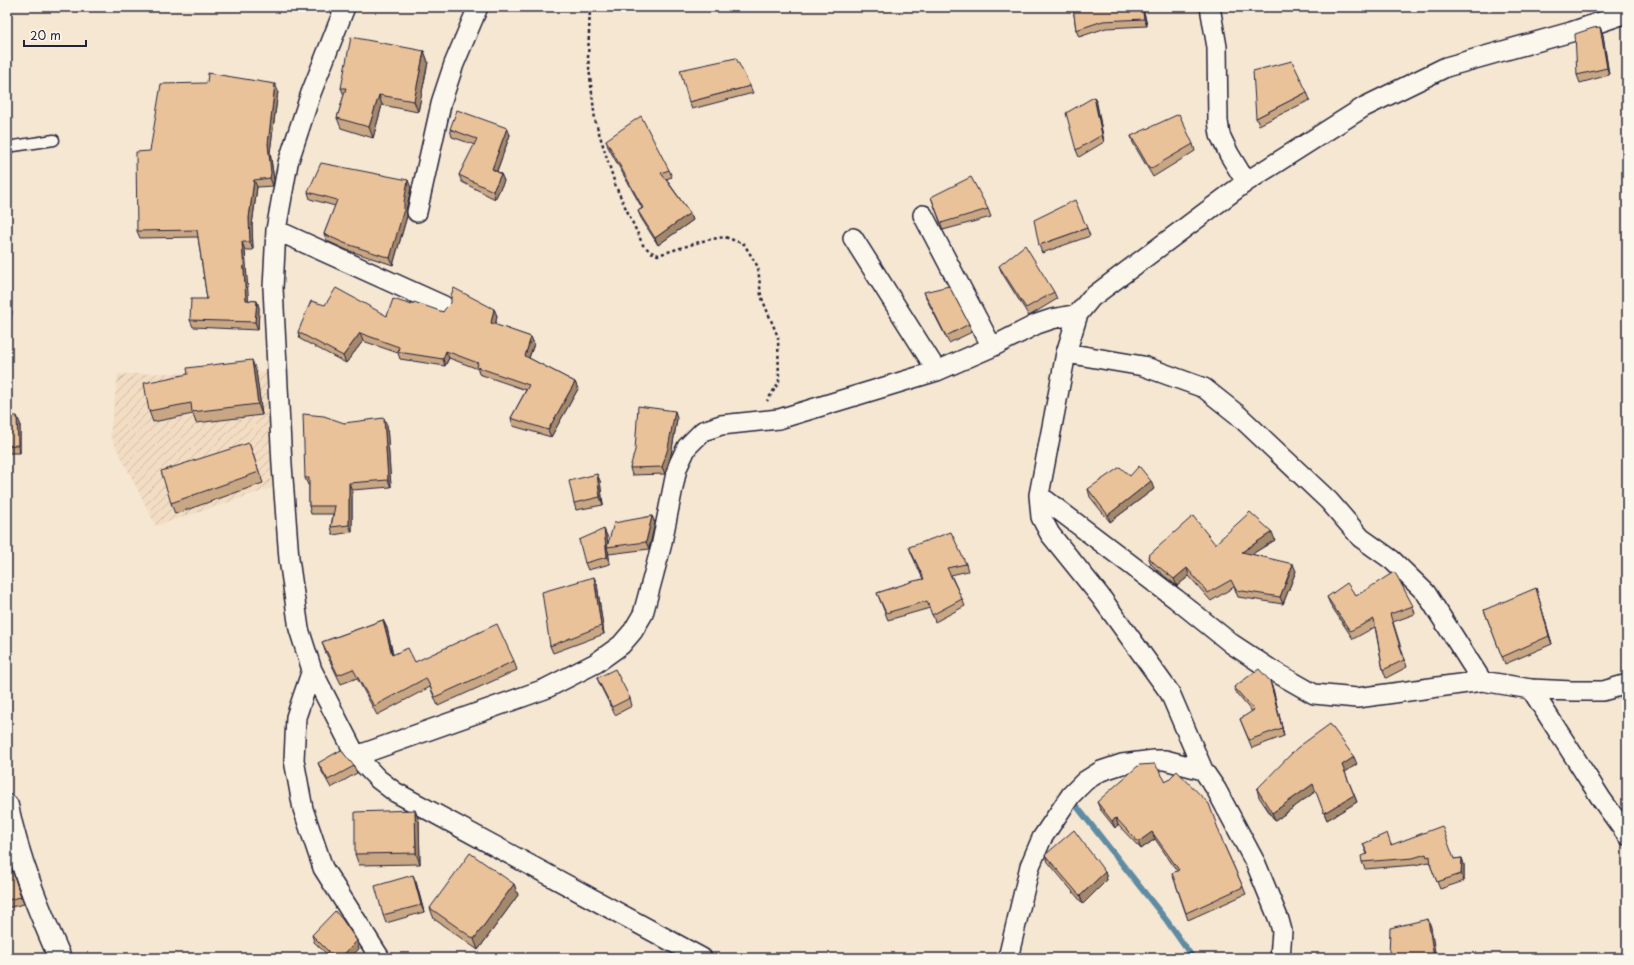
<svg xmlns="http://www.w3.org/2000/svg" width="1634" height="965" viewBox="0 0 1634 965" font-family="'Playpen Sans',sans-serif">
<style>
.industrial{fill:url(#industrial-furrows)}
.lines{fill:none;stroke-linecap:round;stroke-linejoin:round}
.stream{stroke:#5f8ca3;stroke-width:6}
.lane-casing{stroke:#22223b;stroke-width:13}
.street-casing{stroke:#22223b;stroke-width:22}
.secondary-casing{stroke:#22223b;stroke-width:25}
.path{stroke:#22223b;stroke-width:2.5;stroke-dasharray:3 3;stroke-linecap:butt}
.lane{stroke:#fbf7ec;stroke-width:10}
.street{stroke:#fbf7ec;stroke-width:19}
.secondary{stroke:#fbf7ec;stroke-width:22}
.wall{fill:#c9a784;stroke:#22223b}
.shaded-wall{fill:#a4886c;stroke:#22223b}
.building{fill:#eac29a;stroke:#22223b}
</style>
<defs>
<pattern id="industrial-furrows" width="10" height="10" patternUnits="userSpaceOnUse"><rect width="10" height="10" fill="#f2dcc2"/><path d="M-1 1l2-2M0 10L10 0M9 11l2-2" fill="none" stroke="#cfbca8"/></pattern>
</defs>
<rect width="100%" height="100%" fill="#f6e7d3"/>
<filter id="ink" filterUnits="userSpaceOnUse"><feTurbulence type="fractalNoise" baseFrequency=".025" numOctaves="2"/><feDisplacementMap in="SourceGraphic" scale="8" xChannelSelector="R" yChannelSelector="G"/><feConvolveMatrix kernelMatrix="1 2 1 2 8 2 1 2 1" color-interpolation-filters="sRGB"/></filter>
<g filter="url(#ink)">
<!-- industrial -->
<path class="industrial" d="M268,371L272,488L156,526L110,435L118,374Z"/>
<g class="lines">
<!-- stream -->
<path class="stream" d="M1078,808L1167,921L1193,958"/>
<defs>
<path id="lane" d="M7,147L54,140"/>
<path id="street" d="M345,7L311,93L288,163L276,230L273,288L282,465L289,559L299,629L312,670L356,756L378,779L395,792L702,958
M1210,7L1217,47L1218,121L1220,135L1229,154L1246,182
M417,212L442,100L454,64L478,7
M923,215L992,347
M276,230L444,306
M853,238L937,371
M1066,353L1143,366L1204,388L1238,415L1329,501L1361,538L1392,560L1426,593L1482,681
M1039,495L1176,599L1232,644L1270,669L1314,694L1357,698L1482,681L1531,689L1572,691H1603L1627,684
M312,670L296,717L294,760L303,809L323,868L380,958
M1531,689L1602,800L1627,835
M356,756L545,689L596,663L621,645L633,631L643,614L661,547L677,468L687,447L703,431L721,425L779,419L937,371L992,347L1037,324L1052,319L1078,314
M1203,770L1170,693L1100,596L1050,534L1041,517L1039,495L1066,353L1078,314L1091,298L1246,182L1364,107L1446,67L1571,32L1627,13
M1008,958L1030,866L1042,838L1071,795L1085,781L1101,771L1122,764L1154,760H1165L1203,770L1216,789L1256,864L1279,920L1282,931L1280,958"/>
<path id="secondary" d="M7,806C18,859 38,908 60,958"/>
</defs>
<!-- lane casing -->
<use href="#lane" class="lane-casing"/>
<!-- street casing -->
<use href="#street" class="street-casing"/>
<!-- secondary casing -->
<use href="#secondary" class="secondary-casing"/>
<!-- path -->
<path class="path" d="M590,7L588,58L595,120L616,187L643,245L651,252L658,255L706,240L725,237L744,244L758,267L761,296L778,337L779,382L767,401"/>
<!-- lane -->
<use href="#lane" class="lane"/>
<!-- street -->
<use href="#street" class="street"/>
<!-- secondary -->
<use href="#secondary" class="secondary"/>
</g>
<!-- wall -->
<path class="wall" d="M1073,7H1143L1147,26L1106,28L1079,37L1076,30Z
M1600,27L1603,35L1609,75L1580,83L1577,75Z
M424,51L428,62L418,112L382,105L373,138L341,128L337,118L344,95L341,88Z
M750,86L753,93L692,109L689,102Z
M278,91L270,152L274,180L273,186L257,187L252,225L253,250H245L248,300L257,301L259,308L258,330L193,327L190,320L207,299L198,237L140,238L137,231Z
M1307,92L1310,100L1259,125L1256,118Z
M1094,97L1097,104L1104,142L1079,157L1076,150Z
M507,128L510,135L497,171L501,174L504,181L495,199L462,182L459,175L475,145L452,137L450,129Z
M1131,136L1193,144L1195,151L1153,177L1133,143Z
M606,140L669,170L672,177L666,179L690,213L693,220L658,245L641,218L638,211L642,208L608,147Z
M411,188L406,210L407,216L393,265L347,250L327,241L324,234L335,206L310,199L308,192Z
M931,197L988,209L991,217L943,230Z
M1087,228L1090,236L1042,253L1039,245Z
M999,266L1054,292L1057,299L1029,316L1002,273Z
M924,292L969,324L972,332L949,343L927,300Z
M325,305L387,316L412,305L443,312L494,309L497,316L495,325L531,337L534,344L529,358L575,382L578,389L551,437L513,426L511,418L526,390L479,374L478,369L449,358L445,366L400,359L398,353L363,341L346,363L300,339L298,332Z
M256,371L262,415L196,423L193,414L153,422L149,411Z
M675,411L677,419L671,455L665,474L632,475L630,468Z
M7,416L20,423V453H7Z
M344,423L387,425L391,487L352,490V532L333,535L331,527L333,514H311L309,506V485H308L305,478Z
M249,443L263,483L175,514L171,503Z
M597,474L600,481L603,505L576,510L574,503Z
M1130,476L1154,489L1110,522L1090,497L1088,489Z
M652,516L655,523L649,549L609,554L608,551L610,564L588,570L585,563L604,529L607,536V544Z
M1275,540L1252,554L1296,571L1283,604L1238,597L1234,587L1211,601L1189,576L1177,586L1157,570L1151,564L1148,556L1215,544Z
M909,547L966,564L968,571L951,575L962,599L965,606L935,622L930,608L888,620L877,593L923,579L912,555Z
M597,584L604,634L553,653L550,646Z
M1356,596L1413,606L1415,614L1393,622L1407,667L1386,678L1383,670L1375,627L1353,639L1330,604L1327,597Z
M1538,596L1552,644L1505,664L1484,610Z
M383,620L387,628L393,655L415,662L514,661L517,670L438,706L430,687L377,715L357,678L341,684L325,651L322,642Z
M597,678L630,698L632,706L615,715L600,685Z
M1234,687L1273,689L1284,736L1252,748L1240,719L1252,712L1237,694Z
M318,763L354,766L357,773L331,788L321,770Z
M1357,764L1345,772L1357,802L1327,820L1316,791L1275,821L1259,797L1257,789Z
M1166,782L1224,845L1243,887L1246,894L1188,920L1172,873L1177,871L1155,839L1141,849L1118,825L1115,828L1100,809L1097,802Z
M415,810L419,821L420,864L359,865L355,854Z
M1363,844L1391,845L1454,859L1462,858L1464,865V881L1440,889L1431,867V864H1430L1429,862L1415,865L1365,869L1362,862L1367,854Z
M7,855L24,904L7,908Z
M1045,855L1105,872L1107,880L1083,904L1048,862Z
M416,882L424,912L386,923L383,915Z
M514,884L518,895L478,950L434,919L430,908Z
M312,935L359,949L350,958H331L314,942Z"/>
<!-- shaded-wall -->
<path class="shaded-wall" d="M1142,7H1143L1147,26L1144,19Z
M1600,27L1603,35L1609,75L1607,68Z
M424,51L428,62L418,112L414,101Z
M275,84L278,91L270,152L274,180L273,186L270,178L268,144Z
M379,95L382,105L373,138L369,127Z
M1094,97L1097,104L1104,142L1102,135Z
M507,128L510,135L495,176L492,169Z
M501,174L504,181L495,199L493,191Z
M254,180L257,187L252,225L253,250L250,242L249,218Z
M408,180L411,188L406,210L407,216L393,265L390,258Z
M690,213L693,220L658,245L655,238Z
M242,242L245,250L249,307L246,300Z
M257,301L259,308L258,330L255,322Z
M9,305L12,312L7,346V318Z
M494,309L497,316L494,331L491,323Z
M360,333L363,341L346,363L343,356Z
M531,337L534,344L527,363L525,356Z
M446,351L449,358L445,366L443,359Z
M252,360L256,371L262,415L258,404Z
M575,382L578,389L551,437L548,430Z
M675,411L677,419L671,455L665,474L662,467Z
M17,416L20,423V453L18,445Z
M384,418L387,425L391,487L388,480Z
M597,474L600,481L603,505L600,497Z
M1151,481L1154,489L1110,522L1108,515Z
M349,483L352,490V532L349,525Z
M652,516L655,523L649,549L646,542Z
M604,529L607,536L608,547H607L608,551L610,564L607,557Z
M1272,532L1275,540L1244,559L1242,552Z
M1293,564L1296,571L1283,604L1280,597Z
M1187,568L1189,576L1177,586L1174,579Z
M594,577L597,584L604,634L601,626Z
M1536,588L1538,596L1552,644L1549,636Z
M383,620L387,628L395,664L392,655Z
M1270,681L1273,689L1284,736L1282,728Z
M1354,757L1357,764L1344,773L1342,765Z
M1313,784L1316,791L1275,821L1272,813Z
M1354,795L1357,802L1327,820L1324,813Z
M415,810L419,821L420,864L416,853Z
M1116,818L1118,825L1115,828L1112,821Z
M1152,832L1155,839L1141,849L1138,842Z
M1462,858L1464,865V881L1461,874Z
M1105,872L1107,880L1083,904L1080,896Z
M413,875L416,882L424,912L421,905Z
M514,884L518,895L478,950L474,939Z
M1428,919L1431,927L1436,958H1434Z
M357,941L359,949L350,958H340Z"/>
<!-- building -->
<path class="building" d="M1073,7H1142L1144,19L1103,21L1076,30Z
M1600,27L1607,68L1577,75L1575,34L1593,28Z
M351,37L424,51L414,101L379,95L369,127L337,118L346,88H341Z
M736,58L750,86L689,102L680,70Z
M1292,61L1307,92L1256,118L1253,71Z
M208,73L275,84L268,144L271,173L270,178L254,180L249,218L250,242H242L246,300L257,301L255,322L190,320L191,299H207L197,230L137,231L136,152L150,151L161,84L207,83Z
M1094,97L1102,135L1076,150L1066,113Z
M457,110L507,128L492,169L501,174L493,191L459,175L477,139L450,129Z
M1179,114L1193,144L1150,169L1131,136Z
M641,116L669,170L661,173L690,213L655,238L638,211L643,208L606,140Z
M321,163L408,180L404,202V209L390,258L344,243L324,234L337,200L308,192Z
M971,177L988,209L941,223L931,197Z
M1075,200L1087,228L1039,245L1034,220Z
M1025,245L1054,292L1026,308L999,266Z
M949,286L969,324L946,336L924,292Z
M336,288L387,316L393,299L412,305L414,302L443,312L445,309L451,303V295L454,288L494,309L491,323L531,337L525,356L575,382L548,430L511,418L529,385L477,367L478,363L446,351L443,359L398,352L399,347L360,333L343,356L298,332L311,301L325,305Z
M7,304L9,305L7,318Z
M252,360L258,404L192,412L191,403L149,411L144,383L188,374L187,368Z
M638,406L675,411L668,448L662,467L630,468L635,450Z
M303,414L324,416L344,423L384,418L388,480L349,483V525L331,527L335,506H309V478H305Z
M7,416H17L18,445L7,446Z
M249,443L259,472L171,503L161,471Z
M1139,466L1151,481L1108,515L1088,489L1120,467L1130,476Z
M597,474L600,497L574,503L569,481Z
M1250,512L1272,532L1242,552L1293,564L1280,597L1236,590L1231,580L1208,593L1187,568L1174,579L1154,563L1148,556L1193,516L1215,544Z
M652,516L646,542L607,547L614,523Z
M604,529L607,557L585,563L579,540Z
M951,532L966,564L947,568L962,599L932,615L927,601L886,613L877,593L914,581L924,579L909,547Z
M1394,572L1397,576L1413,606L1390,614L1404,660L1383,670L1374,619L1350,631L1327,597L1347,583L1356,596Z
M594,577L601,626L550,646L542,592Z
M1536,588L1549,636L1502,657L1484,610Z
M383,620L392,655L408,648L415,662L497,624L514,661L435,697L426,678L374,706L353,669L338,675L322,642Z
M615,669L630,698L612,707L597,678Z
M1259,669L1270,681L1282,728L1249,740L1240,719L1254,710L1234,687Z
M1330,724L1354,757L1342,765L1354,795L1324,813L1313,784L1272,813L1257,789L1297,748Z
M341,750L354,766L328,780L318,763Z
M1155,764L1166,782L1177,771L1209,804L1224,845L1243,887L1186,913L1172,873L1179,870L1152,832L1138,842L1116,818L1112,821L1097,802L1139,765Z
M415,810L416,853L355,854V812Z
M1442,826L1454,859L1462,858L1461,874L1437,882L1431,867L1430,856L1427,857L1426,854L1413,858L1362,862L1361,856L1368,854L1363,844L1387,833L1391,845Z
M1074,830L1105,872L1080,896L1045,855Z
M470,853L514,884L474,939L430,908Z
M7,855L21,897L7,900Z
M413,875L421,905L383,915L375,886Z
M335,911L342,919L357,941L340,958H335L312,935Z
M1428,919L1434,958H1389L1390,928Z
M910,954L921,958H909Z
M1520,955V958H1509Z"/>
</g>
<!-- margin -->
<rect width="1634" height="965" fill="none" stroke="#fbf7ec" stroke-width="24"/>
<rect x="12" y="12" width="1610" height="941" fill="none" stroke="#22223b" stroke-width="1.5" filter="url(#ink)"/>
<!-- scale -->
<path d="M24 40v6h62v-6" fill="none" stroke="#22223b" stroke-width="2"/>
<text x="30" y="40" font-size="12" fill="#22223b" stroke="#fbf7ec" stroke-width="3" paint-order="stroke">20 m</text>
</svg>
